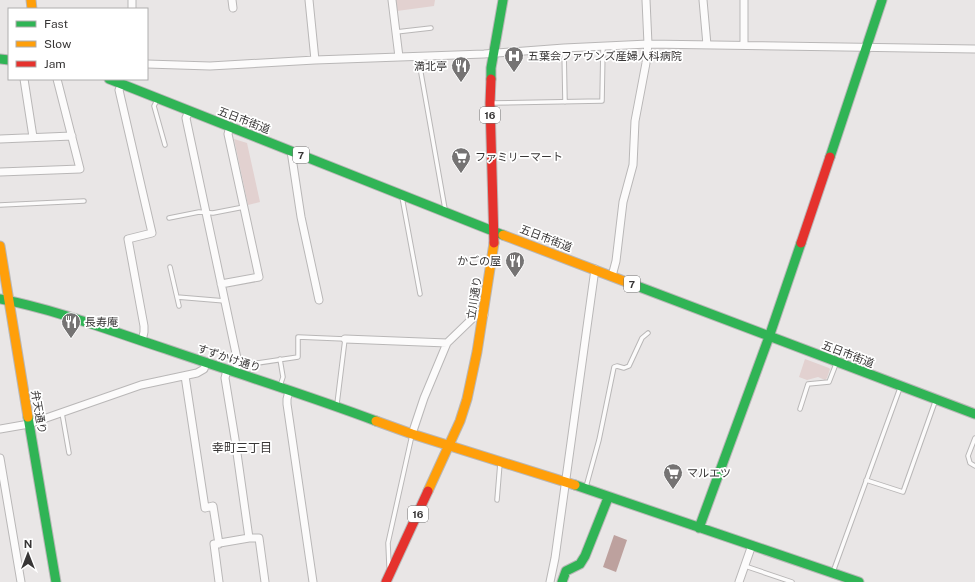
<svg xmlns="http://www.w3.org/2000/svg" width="975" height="582" viewBox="0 0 975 582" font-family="'Public Sans','Noto Sans JP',sans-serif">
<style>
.green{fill:#e2d1d0}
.water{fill:#bda19e}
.building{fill:#cdc4c3;stroke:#a4a2a2;filter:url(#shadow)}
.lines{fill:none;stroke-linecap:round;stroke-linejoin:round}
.lane-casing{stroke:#b9b7b7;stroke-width:5.5}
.street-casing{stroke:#b9b7b7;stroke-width:9}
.fast-casing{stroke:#b9b7b7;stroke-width:11}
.slow-casing{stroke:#b9b7b7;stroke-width:11}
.jam-casing{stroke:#b9b7b7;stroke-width:11}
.lane{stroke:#fcfbfb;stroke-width:3.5}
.street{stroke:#fcfbfb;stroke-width:7}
.fast{stroke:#30b455;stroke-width:9}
.slow{stroke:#ff9f0a;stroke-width:9}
.jam{stroke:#e5322d;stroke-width:9}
.labels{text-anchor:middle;stroke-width:3.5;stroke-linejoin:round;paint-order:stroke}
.shield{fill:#fff;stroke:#737272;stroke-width:1}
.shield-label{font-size:10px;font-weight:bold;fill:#373535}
.poi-label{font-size:11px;fill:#373535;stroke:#fff;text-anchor:start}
.street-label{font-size:11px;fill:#373535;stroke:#fff}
.neighbourhood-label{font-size:12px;fill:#373535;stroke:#fff}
</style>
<defs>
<filter id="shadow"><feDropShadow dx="3.5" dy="3.5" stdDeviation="2" flood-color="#0004"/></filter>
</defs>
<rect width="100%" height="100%" fill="#e9e6e6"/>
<!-- green -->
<path class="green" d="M396,0H435L434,6L397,11Z
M234,139L247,143L260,202L248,205Z
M805,359L829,368L830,369L827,378L825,380L818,377L807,380L799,377Z"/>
<!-- water -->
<path class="water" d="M614,535L627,540L616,572L603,567Z"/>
<!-- building -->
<path class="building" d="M456,60H463L464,67L456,68Z"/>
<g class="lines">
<defs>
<path id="lane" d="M396,32L431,28
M564,48L565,102
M418,56L445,209
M157,100L154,106L165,145
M491,103L602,101L603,47
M402,197L420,294
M0,205L84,201
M169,218L199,212L213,213L244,207
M170,267L179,306
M177,297L225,301
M238,366L298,357V337L345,339L337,404
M280,386L283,377L280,359
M800,409L808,384L829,382L836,364
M62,413L69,453
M975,438L968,456L970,463L975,466
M866,480L903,492L935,402
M586,487L599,440L614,367L617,366L624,368L629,366L642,338L648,333
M497,500L500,463
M389,566L388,543L412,435
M745,566L792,582
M833,572L900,388"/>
<path id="street" d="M132,0V9
M232,0L233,8
M309,0L315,60
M392,0L399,57
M703,0L707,45
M744,0V45
M147,64L210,66L315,60L484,54L564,48L648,44L975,49
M24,79L33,137
M122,84L119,90L152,233L128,239L144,326V332L142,341
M189,111L186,118L187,123L238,363L236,372
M0,139L72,136
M291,151L301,217L319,300
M0,172L80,169L57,79
M612,276L616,261L623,202L633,165L635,121L646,63L648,44L646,0
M221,284L259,277L228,134L230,127
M345,339L447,343
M227,370L225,378L235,439L249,538H259L265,582
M185,376L205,508L213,506L219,544
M289,391L287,399V404L313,582
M0,429L29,424L141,385L197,373L204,369L206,363
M412,434L424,398L447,343L476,315H484
M0,458L21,582
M219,582L214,544L249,538
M550,582L555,558L595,269
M739,582L752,545"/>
<path id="fast" d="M0,59L9,60
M109,79L503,235
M491,79V68L503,0
M830,157L882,0
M629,283L975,414
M0,299C57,310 111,331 166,349C236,373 307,395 376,421
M28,417L56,582
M575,485L859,582
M699,528L769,337L801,243
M562,582L566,571L580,564L585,556L608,498"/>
<path id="slow" d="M31,0L32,9
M503,235L629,283
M0,246L28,417
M376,421L412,434L575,485
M428,491L460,421L467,399L477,352L494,243"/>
<path id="jam" d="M491,79L490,103L494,243
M801,243L830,157
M386,582L428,491"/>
</defs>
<!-- lane casing -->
<use href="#lane" class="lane-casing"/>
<!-- street casing -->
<use href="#street" class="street-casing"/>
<!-- fast casing -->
<use href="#fast" class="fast-casing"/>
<!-- slow casing -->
<use href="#slow" class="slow-casing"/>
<!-- jam casing -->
<use href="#jam" class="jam-casing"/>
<!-- lane -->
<use href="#lane" class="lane"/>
<!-- street -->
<use href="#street" class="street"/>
<!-- fast -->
<use href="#fast" class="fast"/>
<!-- slow -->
<use href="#slow" class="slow"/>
<!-- jam -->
<use href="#jam" class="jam"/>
</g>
<!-- icons -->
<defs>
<symbol id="hospital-pin" viewBox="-11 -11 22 30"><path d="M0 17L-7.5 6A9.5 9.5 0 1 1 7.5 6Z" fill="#757373" stroke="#fff"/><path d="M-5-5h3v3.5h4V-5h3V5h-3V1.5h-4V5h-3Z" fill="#fff"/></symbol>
<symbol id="restaurant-pin" viewBox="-11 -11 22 30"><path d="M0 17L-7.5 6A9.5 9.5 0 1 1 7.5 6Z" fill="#757373" stroke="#fff"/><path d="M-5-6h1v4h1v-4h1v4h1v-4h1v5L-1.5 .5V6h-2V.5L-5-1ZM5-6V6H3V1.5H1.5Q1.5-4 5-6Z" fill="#fff"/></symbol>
<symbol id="supermarket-pin" viewBox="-11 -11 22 30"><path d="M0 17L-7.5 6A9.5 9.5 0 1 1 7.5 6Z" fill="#757373" stroke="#fff"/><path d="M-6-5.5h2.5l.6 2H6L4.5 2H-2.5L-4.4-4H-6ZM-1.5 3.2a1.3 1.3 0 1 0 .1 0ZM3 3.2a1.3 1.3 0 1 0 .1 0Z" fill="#fff"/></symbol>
</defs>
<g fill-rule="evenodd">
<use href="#hospital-pin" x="503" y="45" width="22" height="30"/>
<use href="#restaurant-pin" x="450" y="55" width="22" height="30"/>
<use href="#supermarket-pin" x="450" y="146" width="22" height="30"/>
<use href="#restaurant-pin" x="504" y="250" width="22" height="30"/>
<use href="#restaurant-pin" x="60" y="311" width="22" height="30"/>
<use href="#supermarket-pin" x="662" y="462" width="22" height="30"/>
</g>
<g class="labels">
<!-- shield labels -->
<g class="shield">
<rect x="480" y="107" width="20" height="16" rx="3"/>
<rect x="293" y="147" width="16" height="16" rx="3"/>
<rect x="624" y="276" width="16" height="16" rx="3"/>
<rect x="408" y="506" width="20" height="16" rx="3"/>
</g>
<g class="shield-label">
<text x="490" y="119">16</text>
<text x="301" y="159">7</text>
<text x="632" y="288">7</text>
<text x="418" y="518">16</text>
</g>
<!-- poi labels -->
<g class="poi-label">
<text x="528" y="60">五葉会ファウンズ産婦人科病院</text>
<text x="447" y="70" text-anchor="end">満北亭</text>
<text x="475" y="161">ファミリーマート</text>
<text x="501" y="265" text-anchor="end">かごの屋</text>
<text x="85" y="326">長寿庵</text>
<text x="687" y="477">マルエツ</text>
</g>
<!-- street labels -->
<g class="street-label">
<text transform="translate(244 120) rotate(21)" y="4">五日市街道</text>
<text transform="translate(546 238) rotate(21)" y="4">五日市街道</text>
<text transform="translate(474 298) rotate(-81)" y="4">立川通り</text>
<text transform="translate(848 354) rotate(21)" y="4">五日市街道</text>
<text transform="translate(229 358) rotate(18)" y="4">すずかけ通り</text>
<text transform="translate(39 412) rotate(80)" y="4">弁天通り</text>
</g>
<!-- neighbourhood labels -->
<g class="neighbourhood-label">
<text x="242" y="452">幸町三丁目</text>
</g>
</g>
<!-- legend -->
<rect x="8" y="8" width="140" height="72" fill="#ffffff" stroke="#afaeae"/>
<rect x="16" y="21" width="20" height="6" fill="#30b455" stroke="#afaeae"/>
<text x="44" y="28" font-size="12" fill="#373535">Fast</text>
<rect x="16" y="41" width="20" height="6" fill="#ff9f0a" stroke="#afaeae"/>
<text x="44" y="48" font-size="12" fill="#373535">Slow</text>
<rect x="16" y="61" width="20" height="6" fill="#e5322d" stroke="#afaeae"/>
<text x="44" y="68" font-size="12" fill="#373535">Jam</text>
<!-- north arrow -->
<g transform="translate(28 554)" stroke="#ffffff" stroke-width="3" paint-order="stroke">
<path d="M0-3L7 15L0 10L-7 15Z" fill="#373535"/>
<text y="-6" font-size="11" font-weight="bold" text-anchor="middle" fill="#373535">N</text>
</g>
</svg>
